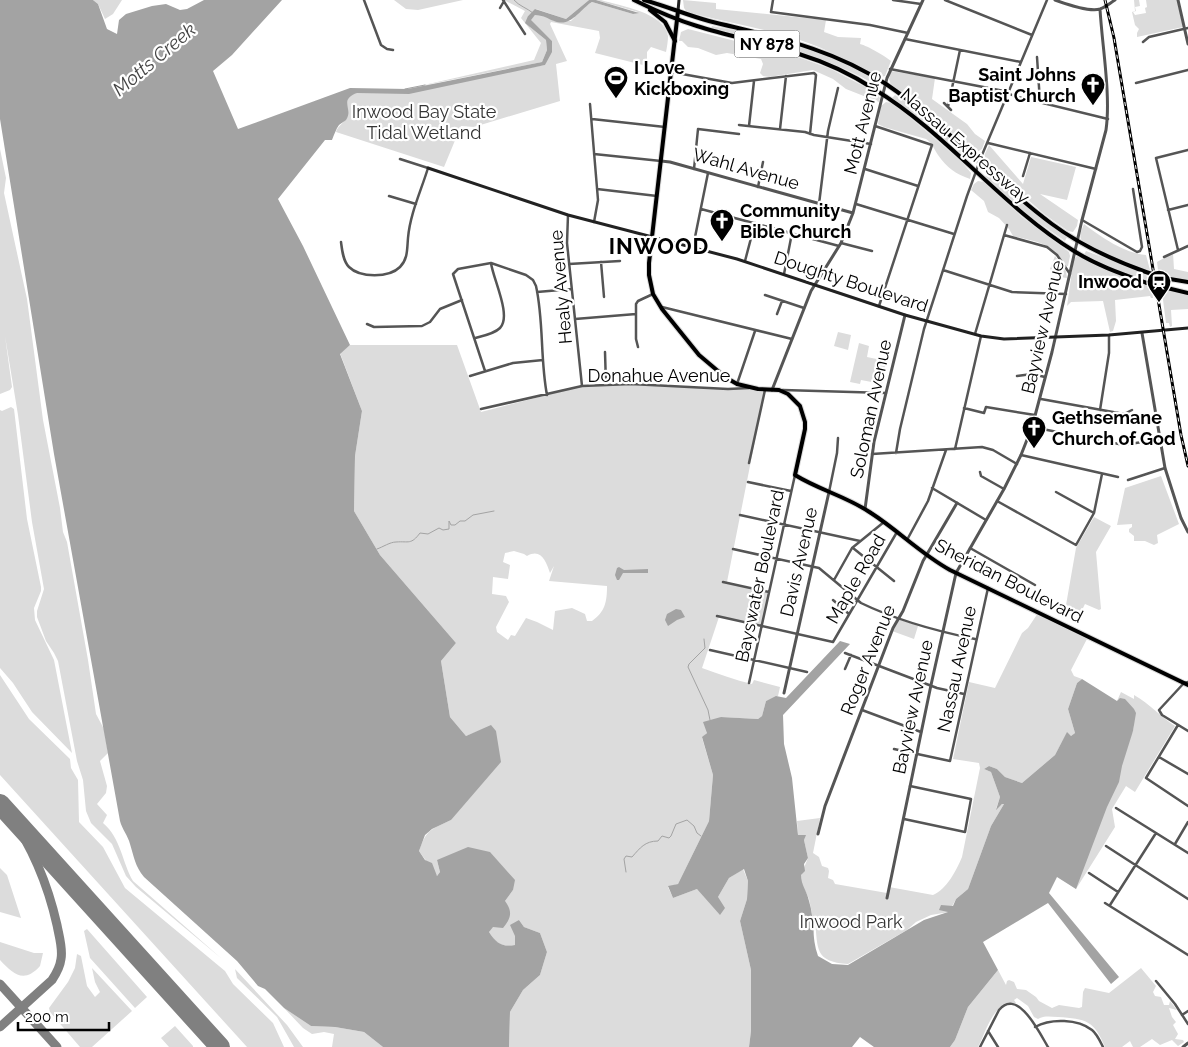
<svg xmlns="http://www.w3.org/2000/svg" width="1188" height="1047" viewBox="0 0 1188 1047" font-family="Raleway,sans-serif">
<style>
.green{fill:#dcdcdc;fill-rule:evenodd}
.water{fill:#a3a3a3}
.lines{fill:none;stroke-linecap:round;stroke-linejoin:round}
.stream{stroke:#a3a3a3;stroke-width:1}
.taxiway{stroke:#808080;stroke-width:9}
.runway{stroke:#808080;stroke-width:20}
.primary-casing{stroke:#dbdbdb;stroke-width:6}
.trunk-casing{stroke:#dbdbdb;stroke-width:6}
.minor{stroke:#555;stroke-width:2.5}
.tertiary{stroke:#555;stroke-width:3}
.secondary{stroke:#222;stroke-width:3}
.primary{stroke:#000;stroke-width:4}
.trunk{stroke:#000;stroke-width:4}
.rail-casing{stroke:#000;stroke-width:3}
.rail{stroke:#fff;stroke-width:1;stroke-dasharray:4;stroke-linecap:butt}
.trunk-bridge-casing{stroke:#dbdbdb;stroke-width:6;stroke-linecap:butt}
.trunk-bridge{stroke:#000;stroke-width:4}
.labels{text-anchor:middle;stroke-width:4.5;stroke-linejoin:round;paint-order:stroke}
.shield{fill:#fff;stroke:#4c4c4c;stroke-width:1}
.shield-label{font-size:16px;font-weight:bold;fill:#000}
.poi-label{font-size:18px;font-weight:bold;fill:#000;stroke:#fff;text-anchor:start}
.park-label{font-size:18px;fill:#333;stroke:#fff}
.street-label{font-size:18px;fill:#000;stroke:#fff}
.water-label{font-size:19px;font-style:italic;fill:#444;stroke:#fff}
.district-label{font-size:22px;font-weight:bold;letter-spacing:1px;fill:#000;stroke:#fff}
</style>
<rect width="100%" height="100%" fill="#fff"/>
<!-- green -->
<path class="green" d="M93,0H122L113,14L105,19L98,4Z
M394,0H463L418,10L406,9Z
M504,0H589L566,19L536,9L528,16L530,27L546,40L547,50L542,62L415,87L534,60L541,43L521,18L525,11Z
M596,0H601C620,6 664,12 668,36C668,41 667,47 666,52L651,47L647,52V66L595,53L600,38L599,31L551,22L550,24L567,61L556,64L560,101L474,127L461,126L444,167L336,132C338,125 345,123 347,116C349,111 346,106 347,101C350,89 371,93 380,93L545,65L552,41L530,20L535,15L546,16L554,21H571L583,8L592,2L633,14L638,12Z
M683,0L716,3V9L826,20L824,32L838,37L861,38L860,44C868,46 885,56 891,61L885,76L881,77C857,67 835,53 811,44C771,29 728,23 687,12L684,8Z
M1134,0H1139L1140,6L1135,7L1136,11L1133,12L1135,15L1146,13L1145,8L1147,7L1146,0H1177L1183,27L1137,37V33L1139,29L1135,25L1132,12L1135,11Z
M712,26C737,31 763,34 788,41C819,50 848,65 876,80L874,84C824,55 767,42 711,28Z
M688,29L795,56L829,68L875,92L880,98L879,102L846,89L833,79L813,70L769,77L763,76L760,73L763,64L761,59L727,53L716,55L698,48L688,47L682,41H679L681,32Z
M891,71L935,78L932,99L967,124L975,134L985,141L982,149L977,152L971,149L917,102L891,85L889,79Z
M895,95L918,110L971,156L968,159L892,98Z
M886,102L891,103L898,107L962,162L971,173L970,179C956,174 947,168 938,155C934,149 932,143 926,139L884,127L878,124L881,106Z
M989,145L1023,184L1031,157L1076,167L1067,200L1040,194L1078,220L1077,226L1073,232L1068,231L1044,214L985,162L984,156Z
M0,149L6,178L4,193L27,299L43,420L60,508L63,532L67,542L88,660L96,714L104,729L108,753L100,761L107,786L106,793L97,804L107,815L103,823C121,838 122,862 133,881L222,959L136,887L126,876L112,844L91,823L86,811L83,780L77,761L58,661L54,653L46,641L37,617V611L44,589L32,522L18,415L5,336L12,387L10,390L0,394Z
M988,174L1044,221L1067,237L1065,241L1029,216L985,176Z
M978,181L984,182L1022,217L1069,252L1070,256L1068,266H1065C1053,242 1036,242 1013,236L1009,229L999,218L988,212L984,201L971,190L974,184Z
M1084,224C1101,237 1124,253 1146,255L1150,270L1146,269V271C1134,267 1086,249 1081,239C1079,235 1082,229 1084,224Z
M1086,251L1146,273L1148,282L1114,270L1084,255Z
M1173,253L1174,269L1188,272V280L1164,276L1158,270L1157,262Z
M1078,255L1148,284L1149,287L1152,288L1153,298H1151L1150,296L1115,300L1116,321L1113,331L1110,332L1103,301L1071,302L1067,306L1073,264L1074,259Z
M1055,256L1066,271L1067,278L1060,277L1050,269Z
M1166,289L1188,294V309L1171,310L1172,326L1170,327L1169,323H1166L1162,292H1167Z
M838,332L851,335L848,350L834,346Z
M859,343L869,346L867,357L886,361L882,384L861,380L860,384L850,382Z
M350,345H457L481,412L582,386L627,384L732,389L749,388L765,390L727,582L769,592L761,626L719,617L702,668C719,674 735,680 752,684L754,680L780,687L778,696L766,701L762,716L758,719L721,717L702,738L713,775L709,821L678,884L668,887L673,898L697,889L718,897L729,878L743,869L748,881L747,899L740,921L751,970V1031L749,1047H509L510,1012L523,990L540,975L547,952L540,933L524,927L519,920L515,945C501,947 497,944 489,932L505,901L513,890L437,860L440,872L437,876L419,851C427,829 430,830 451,820L491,726L466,736L450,717L441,661L456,643L380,555L354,511L355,456L362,411L340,353ZM514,551L524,554L527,556C541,548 546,561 550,573L554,566L549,581L607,586C607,602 605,612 592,621H587L585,614L572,608L555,611L553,630L537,622L526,618L515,636L511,635L508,640L497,632L496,627L509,602L506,596L492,594L493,577L508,579L510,565L503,562L505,553Z
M11,407L14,409L27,519L41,587V591L34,608L35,620L54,660L72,753L32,712L13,683L0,668V410L2,411Z
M1161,476L1179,524L1157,535L1158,543L1154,545L1145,541H1134V536L1129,532V529L1132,527V524L1117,525L1125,488Z
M1094,517L1111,526L1096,552L1101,609L1099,610L1085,604L1081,612L1066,605L1076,548Z
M1038,613L1088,637L1071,670L1074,676L1082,679L1077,683L1068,709L1075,733L1071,736L1067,733L1055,755L1022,783L1005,777L997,769L989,766L984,769L991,772L1000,797L996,809L1002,804H1004L991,826L968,889L956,899L949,912L931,915L916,922L907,930L848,964C814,962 818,948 815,921L813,942L812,913L809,899L801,882V875L808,858L804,840L805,835H798L797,821L820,818L813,853L819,857L822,866L828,868L829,871L828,878L833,880L835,884L887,893L889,887L933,895C947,889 956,871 962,857L980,768L979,763L953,759L969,682L995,688L1022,633L1028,628Z
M898,619L918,626L914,639L892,631Z
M0,675L29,719L70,759L71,768L78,780L79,822L103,847L125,888L225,971L233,984L273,1023L284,1047H247L0,775Z
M1121,692L1134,699V695C1150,704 1160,716 1175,726L1135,792L1126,786L1112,809L1115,827L1076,889L1058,877L1133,731L1135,713L1117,701Z
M0,868L7,875L21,918L0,912Z
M87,929L147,997L135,1008L90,958L84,931Z
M0,942L34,953H43L40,966C24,984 13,974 0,960Z
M77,954L81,956L87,986L95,997L100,992L95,982L92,968L132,1011L92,1047H80L50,1012L49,1008L68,982L75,968Z
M1141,968L1156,986L1153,992L1155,996L1161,997L1164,1005H1169L1170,1001L1177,1010L1169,1008L1172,1017L1176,1022L1173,1025L1178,1034L1175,1039L1183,1040L1184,1042L1178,1046L1172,1040L1160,1045L1152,1039L1140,1047H1133L1130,1041L1122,1047H1105C1094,1020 1086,1019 1058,1017C1051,1017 1045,1015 1038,1019L1034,1017L1028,1006L1017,998L1014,1000L1016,1003C993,1001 987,1030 978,1047H950L955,1040L968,1007L998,970L1006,985L1007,981L1009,980L1014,982L1017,989L1026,990L1036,997L1039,1001L1052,1008L1059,1005L1079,1008L1082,1007L1083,992L1085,988L1109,993Z
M235,969L287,1025L303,1047H294L277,1017L237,978Z
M284,1008L311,1026L335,1027L364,1032L383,1047H332L334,1034L324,1032L312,1034L303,1028Z
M175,1026L193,1046V1047H169L161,1038Z"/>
<!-- water -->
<path class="water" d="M0,0H93L98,4L107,29L117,34L119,20L126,14L152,6L166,4L180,10L187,9L204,0H282L232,55L213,71L238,129L350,88L408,89L542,62L547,50L546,40L525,23L528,16L535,9L566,19L589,0H596L639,13L633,14L592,2C579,10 571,28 554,21C546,18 546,16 535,15L531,20L552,41V52L545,65L409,94L357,93C338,100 354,109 346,120C344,122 341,123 339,125C336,129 334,135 332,140H325L278,199L303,246L350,345L340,354L362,411L355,456L354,511L380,555L456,643L441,661L450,717L466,736L491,725L496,731L501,762L451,820L432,829L425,835L419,851L425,860L432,863L437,876L440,872L437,860L468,847L490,852L515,880L513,890L505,901C513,912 511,918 503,928L493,927L489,932C497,944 502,947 515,945V936L510,925L519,920L524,927L540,933L547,952L540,975L523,990L510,1012L509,1047H383L364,1032L335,1027L311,1026L284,1008L265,989L258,986L237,961L144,877C135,866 134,857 130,844C128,836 122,829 120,821L54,454L0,119Z
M619,567L624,570L648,569V573H623L619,580H617L615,575L617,568Z
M676,609L681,610L685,617L677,620L668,626L665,620L667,614Z
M840,641L850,644L783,715L784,744L792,778L798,835H806L804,840L808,858L804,864L805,871L801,875C801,885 807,891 809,901C815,920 811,936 818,956L832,964L848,965L924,920L948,912L939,910L941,905L953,906L956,899L968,889L991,826L1004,804H1002L996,810L1000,797L991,772L984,769L989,766L997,769L1005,777L1022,783L1055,755L1067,732L1071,736L1075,733L1068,709L1077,683L1082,679L1117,701L1120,698L1125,699L1134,709L1136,713L1133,731L1122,766L1119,782L1107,807L1076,889L1057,877L1049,893L1119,977L1111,984L1048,903L983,942L998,970L968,1007L955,1040L950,1047H874L860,1037L852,1047H749L751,1031V970L740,921L747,899L748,881L744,869L729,878L718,897L725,908L720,915L697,889L673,898L668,886L678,884L709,821L713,775L702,737L707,733L703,722L721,717L758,719L762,716L766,701L776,696L786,698Z"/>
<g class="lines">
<!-- stream -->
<path class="stream" d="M514,0C519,6 527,8 533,13
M405,89L425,85
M377,549C383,547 390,542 396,542C409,541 411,545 420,533L428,534L439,528L443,530L449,529V521L451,525H455L460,521H465L473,515L494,511
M704,639L705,648L689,664L688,667L708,710L710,720
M626,872L624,859L626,856L632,857C640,848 645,841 658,841L662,836L669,838L671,836L676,824L687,820L694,826L697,833L701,836"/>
<!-- taxiway -->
<path class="taxiway" d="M0,984L57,1047
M0,1027L52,980C56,974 60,967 61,959C63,948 59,936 57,925C48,885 33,848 9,814
M219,1047L220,1046"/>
<!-- runway -->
<path class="runway" d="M0,804L220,1047"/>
<defs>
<path id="primary" d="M678,11L649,263V275L653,294L662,309L699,355L725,377L737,384L758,389L779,390L788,394L800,406L805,422V429L795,475C819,490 848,497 871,513C899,531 921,554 950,570L1188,685"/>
<path id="trunk" d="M634,0C652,9 677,20 697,26C730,37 765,42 799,54C825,62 851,74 874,89C948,134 1001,206 1074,251C1096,265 1122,274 1147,283
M644,0C666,6 687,15 709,21C773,37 830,47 886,84C947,125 993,181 1052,224C1080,245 1113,260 1146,272
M650,10L665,22L675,41
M1164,278L1188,282
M1167,288L1188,293"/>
</defs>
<!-- primary casing -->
<use href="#primary" class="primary-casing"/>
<!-- trunk casing -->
<use href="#trunk" class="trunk-casing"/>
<!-- minor -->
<path class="minor" d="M364,0L381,45L387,49L393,50
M503,0L525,34
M773,0L771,12L870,25L908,33
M893,0L921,4
M945,0L1032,35
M500,8L504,1
M905,39L1021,62
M1143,42L1149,37L1188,28
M1037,57L1040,102
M890,69L1004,91L1014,96L1108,119
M671,72L732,83L814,73L816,75L810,134
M1136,83L1188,70
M944,103L951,110
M590,104L598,200L594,222
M948,107L960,50
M592,119L665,127
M739,125L805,132L814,135L871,144
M749,126L754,81
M875,126L932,145L879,306
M780,129L786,76
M988,143L1096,169
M594,154L661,161
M694,169L698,129L739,134
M865,169L918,186
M1023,176L1030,153
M758,187L763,162
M597,189L657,196
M389,196L416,204
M819,204L828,131L838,88
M856,204L954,234
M701,209L839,246
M1168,210L1188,205
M568,215L567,243L582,386
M1082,220L1137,252L1140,251L1142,247L1133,189
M1004,235L1047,247L1057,255L1070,274
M341,242C342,250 343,261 349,267C360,278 389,278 400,267C408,259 407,249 408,238C410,214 421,191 428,168L400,159
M841,243L872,251
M693,247L708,173
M1178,250L1156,158L1188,150
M1164,257L1188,246
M745,261L755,223
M601,262L604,297
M569,264L620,261
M943,270L1012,292L1066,294
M784,274L792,233
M537,292L572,289
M765,295L804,308
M662,307L792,339
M777,314L782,301
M575,319L636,314
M367,324L374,327L422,326L430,322L440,309L462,300
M975,334L1007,225
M475,338C483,336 494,334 500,328C512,316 493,279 491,263
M638,347L636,339V304L638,301L653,294
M605,352L606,385
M485,371L453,274L458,269L491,263L526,275L533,280L536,286C544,322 540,359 547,395
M470,376L513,363L543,360
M1017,376L1032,374L1045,377
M737,384L755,331
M783,390L886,393
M1041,399L1124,414L1132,410
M964,408L984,413L986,407L1035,415
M481,409L582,386L631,384L728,389L749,388
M1100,410L1109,353V335
M1032,427L1124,445L1160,439
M955,449L981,336
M896,453L900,429L924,329L967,196L982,155L1047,0
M872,454L982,447L993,450L1017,464
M1021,455L1118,477
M749,463L765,390
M980,472L981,476L1004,489
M1128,480L1165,468
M748,482L791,491
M932,488L986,520
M829,492L837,453L838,438
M1056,492L1094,513
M997,501L1076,545L1094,513L1102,474
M740,515L860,541
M907,540L928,501L946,450
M853,548L894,581
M970,548L1035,585
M733,549L819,568L861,603C898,621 936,631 975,639
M834,580L852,548L884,522
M723,582L769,592
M833,600L849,614
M717,616L833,642L897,532
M710,650L807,672
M845,653L937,688L964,694
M845,669L851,655
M1188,682L1184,683L1159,710L1162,715L1188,731
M749,683L795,475
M862,710L921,732
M1178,725L1146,778L1188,806
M894,749L950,761L988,588
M1159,757L1188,774
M1116,808L1188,853
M904,819L965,832L971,799L910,786
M1175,844L1188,822
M1106,846L1188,899
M1089,873L1118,892
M1105,903L1188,955
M1110,905L1156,833
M1156,981L1175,1004L1188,1024
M1182,1015L1188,1011
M1035,1027C1051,1018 1078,1019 1092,1030C1097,1034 1100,1041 1103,1047
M988,1031L998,1047
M980,1047L999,1010C1018,987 1040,1034 1048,1047"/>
<!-- tertiary -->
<path class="tertiary" d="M1055,0C1066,4 1090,12 1100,9C1106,7 1110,3 1115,0
M1178,0L1188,44
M661,161L670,162L853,213
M1142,333L1165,468L1181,518L1188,532
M772,390L811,291L841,243L853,213L887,78L923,0
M865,509L874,442L905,315
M784,693L829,492
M818,834L825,806L893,628L903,611L923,561L957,503
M887,898L931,685L956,573L1004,489L1021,455L1032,427L1052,352L1082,220L1106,130C1111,95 1102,45 1100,9
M1183,1047L1188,1043"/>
<!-- secondary -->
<path class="secondary" d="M678,11L679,0
M428,168L568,215L737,259L905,315L981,336L1004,339L1109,335L1188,328"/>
<!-- primary -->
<use href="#primary" class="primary"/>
<!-- trunk -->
<use href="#trunk" class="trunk"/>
<defs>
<path id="rail" d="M1105,0L1114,38L1181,435L1188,466"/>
</defs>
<!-- rail casing -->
<use href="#rail" class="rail-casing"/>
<!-- rail -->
<use href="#rail" class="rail"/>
<defs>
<path id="trunk-bridge" d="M1146,272L1164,278
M1147,283L1167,288"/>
</defs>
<!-- trunk-bridge casing -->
<use href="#trunk-bridge" class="trunk-bridge-casing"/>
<!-- trunk-bridge -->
<use href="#trunk-bridge" class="trunk-bridge"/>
</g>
<!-- icons -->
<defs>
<symbol id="stadium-pin" viewBox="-11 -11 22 30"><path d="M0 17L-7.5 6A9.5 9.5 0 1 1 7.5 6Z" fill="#000" stroke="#fff"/><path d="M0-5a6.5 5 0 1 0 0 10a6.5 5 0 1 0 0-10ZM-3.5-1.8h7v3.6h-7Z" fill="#fff"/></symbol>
<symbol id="church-pin" viewBox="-11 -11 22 30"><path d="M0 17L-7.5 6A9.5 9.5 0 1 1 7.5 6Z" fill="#000" stroke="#fff"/><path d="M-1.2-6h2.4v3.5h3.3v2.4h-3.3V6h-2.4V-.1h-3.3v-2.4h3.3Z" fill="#fff"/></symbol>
<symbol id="station-pin" viewBox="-11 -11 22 30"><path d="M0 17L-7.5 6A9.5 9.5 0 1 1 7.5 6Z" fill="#000" stroke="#fff"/><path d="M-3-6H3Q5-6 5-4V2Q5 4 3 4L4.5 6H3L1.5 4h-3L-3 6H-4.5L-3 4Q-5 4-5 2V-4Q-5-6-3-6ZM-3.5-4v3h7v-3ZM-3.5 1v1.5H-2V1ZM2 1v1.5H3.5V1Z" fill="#fff"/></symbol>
</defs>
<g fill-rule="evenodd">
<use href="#stadium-pin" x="602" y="64" width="28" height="38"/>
<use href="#church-pin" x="1079" y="71" width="28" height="38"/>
<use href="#church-pin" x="708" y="207" width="28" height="38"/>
<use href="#station-pin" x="1145" y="268" width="28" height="38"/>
<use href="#church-pin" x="1020" y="414" width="28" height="38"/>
</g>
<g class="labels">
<!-- shield labels -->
<rect class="shield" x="734.5" y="30.5" width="65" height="27" rx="4"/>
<g class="shield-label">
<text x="767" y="50">NY 878</text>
</g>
<!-- poi labels -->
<g class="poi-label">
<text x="634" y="74">I Love<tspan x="634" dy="21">Kickboxing</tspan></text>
<text x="1076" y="81" text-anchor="end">Saint Johns<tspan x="1076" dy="21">Baptist Church</tspan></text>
<text x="740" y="217">Community<tspan x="740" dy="21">Bible Church</tspan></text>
<text x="1142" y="288" text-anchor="end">Inwood</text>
<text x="1052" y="424">Gethsemane<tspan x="1052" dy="21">Church of God</tspan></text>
</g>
<!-- park labels -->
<g class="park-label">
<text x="424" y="118">Inwood Bay State<tspan x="424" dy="21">Tidal Wetland</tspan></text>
<text x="851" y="928">Inwood Park</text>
</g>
<!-- street labels -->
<g class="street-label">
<text transform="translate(863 123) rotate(-76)" y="6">Mott Avenue</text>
<text transform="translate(965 146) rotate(41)" y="6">Nassau Expressway</text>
<text transform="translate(746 169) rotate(16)" y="6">Wahl Avenue</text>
<text transform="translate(851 282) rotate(18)" y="6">Doughty Boulevard</text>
<text transform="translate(561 287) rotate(-95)" y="6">Healy Avenue</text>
<text transform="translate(1043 327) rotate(-77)" y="6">Bayview Avenue</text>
<text x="659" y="382">Donahue Avenue</text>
<text transform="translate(871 409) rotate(-78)" y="6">Soloman Avenue</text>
<text transform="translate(799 562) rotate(-77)" y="6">Davis Avenue</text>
<text transform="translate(760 576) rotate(-78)" y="6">Bayswater Boulevard</text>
<text transform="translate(856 579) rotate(-60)" y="6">Maple Road</text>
<text transform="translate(1009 581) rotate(27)" y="6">Sheridan Boulevard</text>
<text transform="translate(868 660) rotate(-68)" y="6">Roger Avenue</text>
<text transform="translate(957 669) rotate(-78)" y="6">Nassau Avenue</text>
<text transform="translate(913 707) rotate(-78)" y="6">Bayview Avenue</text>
</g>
<!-- water labels -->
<g class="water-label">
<text transform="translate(154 59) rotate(-40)" y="7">Motts Creek</text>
</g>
<!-- district labels -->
<g class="district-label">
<text x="659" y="254">INWOOD</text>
</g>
</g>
<!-- scale -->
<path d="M18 1022v8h91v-8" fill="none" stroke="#000000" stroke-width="2.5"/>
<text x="25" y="1022" font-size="15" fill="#000000" stroke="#ffffff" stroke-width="4" paint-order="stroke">200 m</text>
</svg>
